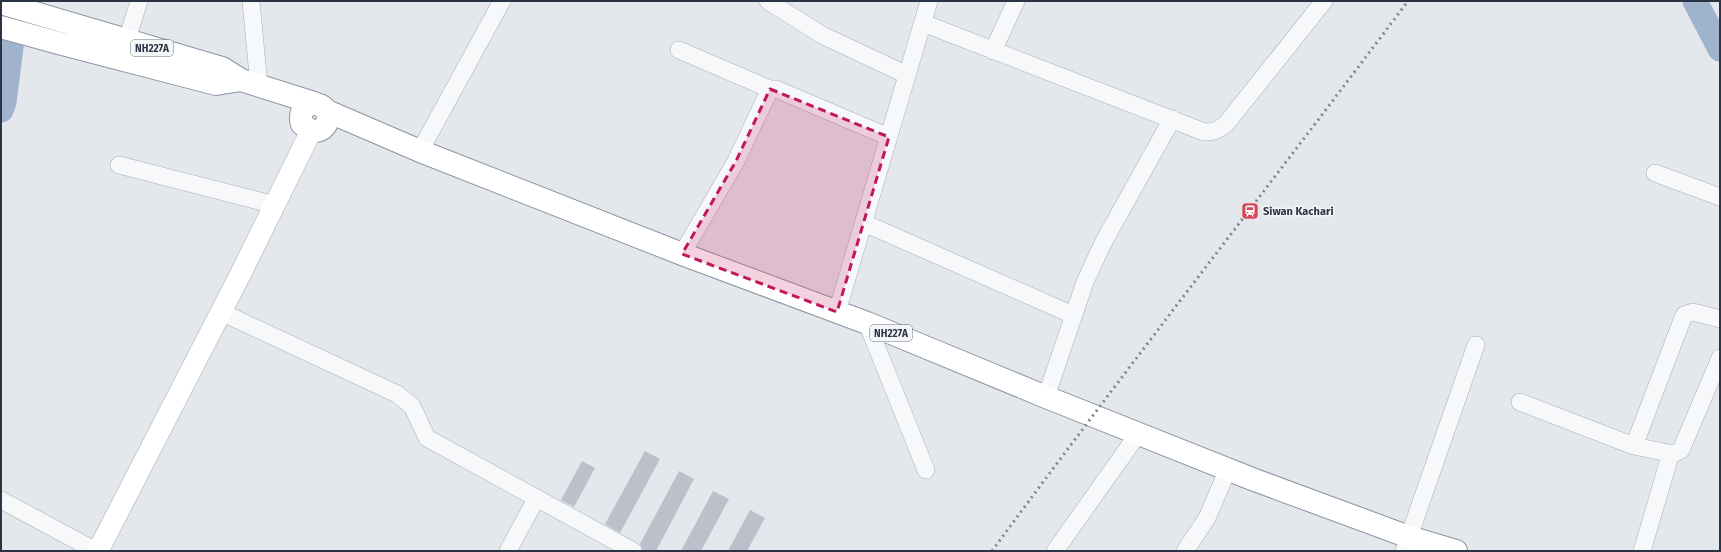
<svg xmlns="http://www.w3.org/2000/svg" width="1721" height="552" viewBox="0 0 1721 552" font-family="'Fira Sans',sans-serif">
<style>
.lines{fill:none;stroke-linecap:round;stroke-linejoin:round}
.river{stroke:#9fb4cc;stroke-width:25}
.building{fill:#bbc0ca}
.minor-casing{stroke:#a9aeb7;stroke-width:18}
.major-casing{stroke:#a3abb8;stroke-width:22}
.highway-casing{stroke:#8b94a3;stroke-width:24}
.minor{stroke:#f7f8fa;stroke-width:17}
.major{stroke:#fff;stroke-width:21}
.highway{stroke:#fff;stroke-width:22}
.rail{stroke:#7d8696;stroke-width:3;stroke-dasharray:2 4;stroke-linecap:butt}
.marked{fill:#c2185b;fill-opacity:0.2;stroke:#c2185b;stroke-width:3;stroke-dasharray:8 5;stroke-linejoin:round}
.labels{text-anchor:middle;stroke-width:3;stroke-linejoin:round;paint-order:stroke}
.shield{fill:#f4f6f9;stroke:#676e7b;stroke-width:1}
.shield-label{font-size:10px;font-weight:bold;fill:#2b3445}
.poi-label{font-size:11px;font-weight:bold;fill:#2b3445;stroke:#f4f6f9;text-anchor:start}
</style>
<rect width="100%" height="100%" fill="#e4e7ec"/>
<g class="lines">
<!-- river -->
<path class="river" d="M1695,1L1720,49
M1,110L4,102L17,1"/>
</g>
<!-- building -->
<path class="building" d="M645,451L660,459L620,533L605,524Z
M582,461L595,468L574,507L561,500Z
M679,471L694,479L656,551H643L640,544Z
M713,491L729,499L701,551H681Z
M750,510L765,518L747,551H728Z"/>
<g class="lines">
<defs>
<path id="minor" d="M251,1L259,86
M768,1L822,35L907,75
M923,23L1204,132C1214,132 1219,130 1226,124L1324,1
M127,40L139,1
M679,50L770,89
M993,51L1016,1
M420,151L502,1
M119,165L275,205
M1655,173L1720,197
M864,223L1073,315
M682,254L736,161L770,89H776L889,137
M221,312L397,394L412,406L427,438L633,551
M837,312L929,1
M867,323L926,470
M1046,397L1085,282L1103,243L1172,119
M1520,402L1634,446L1673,454L1681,450L1720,358
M1634,446L1684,315L1693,312L1720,319
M1,500L96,551
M508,551L536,499
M1055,551L1138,434
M1185,551L1207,518L1228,469
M1404,551L1476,345
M1642,551L1671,453"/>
<path id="major" d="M98,551L241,273L311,131"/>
<path id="highway" d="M1,3L222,68L241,80L314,103
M1,27L62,44L216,84L241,80
M327,111C330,123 324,132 311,131L302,124C296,107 316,96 327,111L420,151L682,254L867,323L1046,397L1252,479L1409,537L1456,551"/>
</defs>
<!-- minor casing -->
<use href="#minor" class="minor-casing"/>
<!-- major casing -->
<use href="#major" class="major-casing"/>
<!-- highway casing -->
<use href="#highway" class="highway-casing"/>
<!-- minor -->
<use href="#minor" class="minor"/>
<!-- major -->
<use href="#major" class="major"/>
<!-- highway -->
<use href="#highway" class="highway"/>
<!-- rail -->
<path class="rail" d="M992,551C1128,366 1270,185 1408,1"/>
</g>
<!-- marked area -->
<path class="marked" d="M770,89L889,137L837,312L682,254L736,161Z"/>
<!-- icons -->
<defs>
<symbol id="station-square" viewBox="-11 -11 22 22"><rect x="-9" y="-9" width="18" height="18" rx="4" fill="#d1495b" stroke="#f4f6f9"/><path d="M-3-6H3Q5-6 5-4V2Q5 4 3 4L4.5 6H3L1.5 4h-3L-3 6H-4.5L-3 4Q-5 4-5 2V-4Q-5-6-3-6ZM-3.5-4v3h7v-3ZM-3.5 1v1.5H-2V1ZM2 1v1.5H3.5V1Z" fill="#fff"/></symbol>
</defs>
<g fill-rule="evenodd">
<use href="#station-square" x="1240" y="201" width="20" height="20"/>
</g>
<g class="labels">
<!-- shield labels -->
<g class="shield">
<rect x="131" y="40" width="42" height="16" rx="3"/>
<rect x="870" y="325" width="42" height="16" rx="3"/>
</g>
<g class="shield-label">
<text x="152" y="52">NH227A</text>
<text x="891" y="337">NH227A</text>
</g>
<!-- poi labels -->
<g class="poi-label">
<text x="1263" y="215">Siwan Kachari</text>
</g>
</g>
<!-- border -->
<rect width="1721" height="552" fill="none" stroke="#2b3445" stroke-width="4"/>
</svg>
